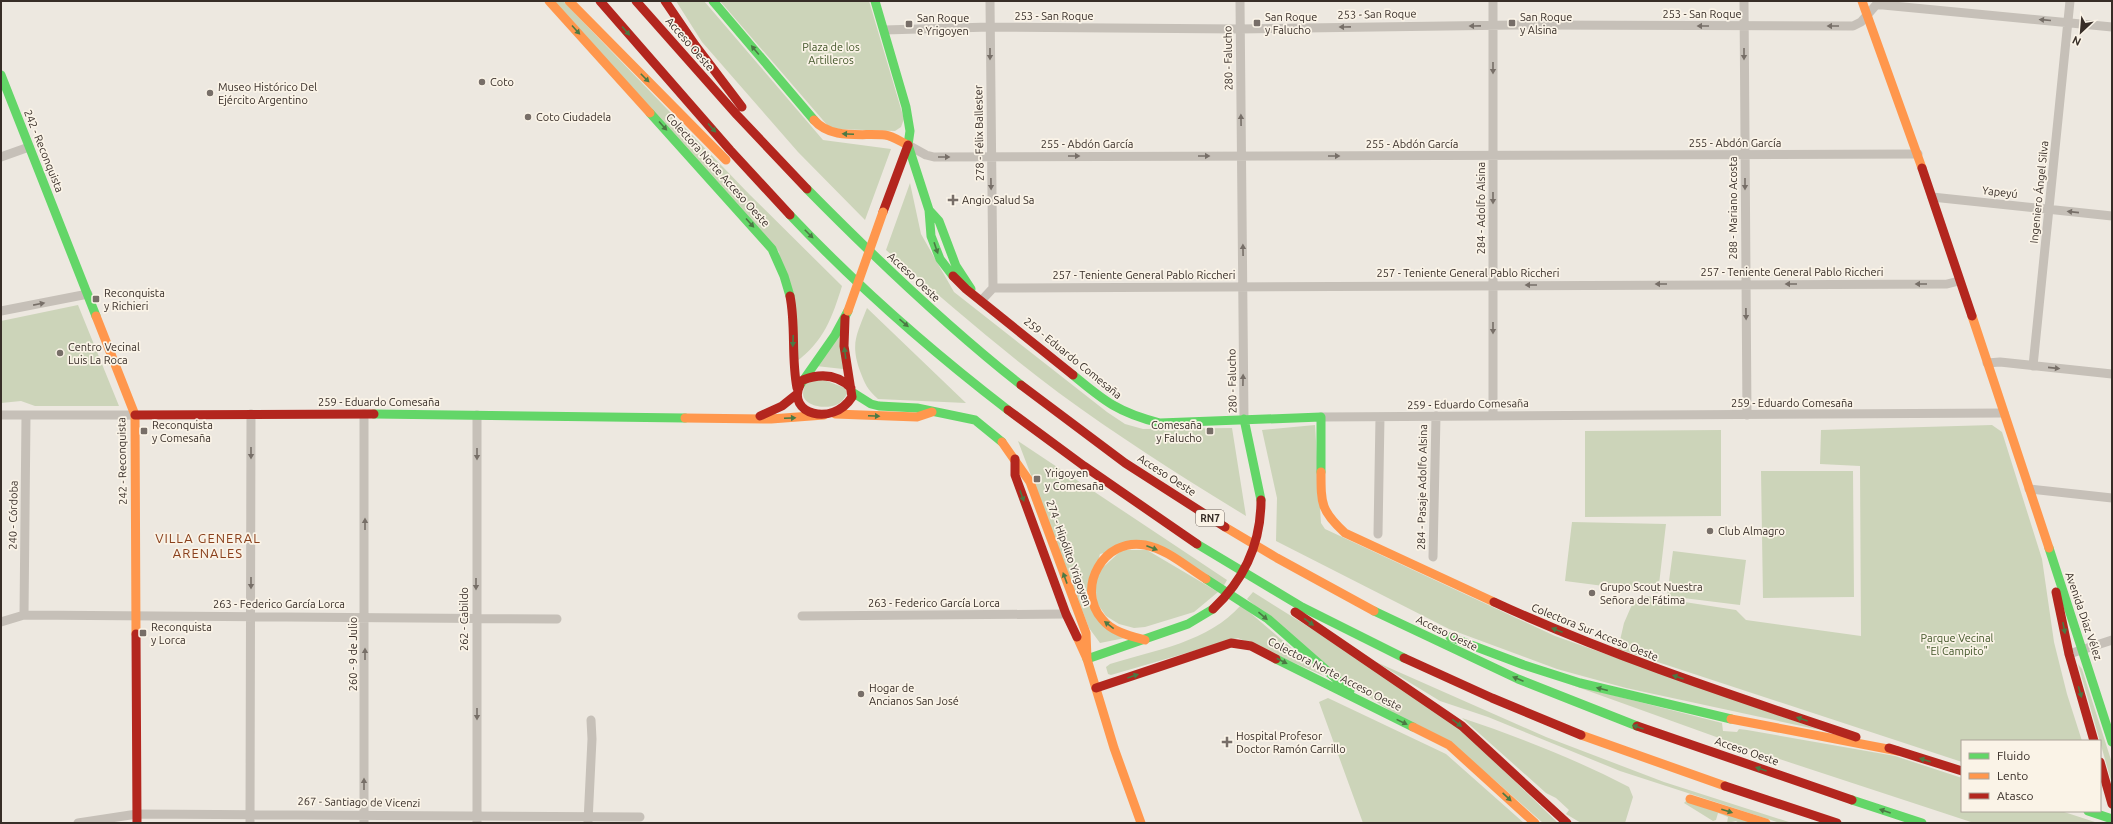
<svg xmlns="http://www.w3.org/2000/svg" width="2113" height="824" viewBox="0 0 2113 824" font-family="Ubuntu,sans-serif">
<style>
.green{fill:#ccd4b9}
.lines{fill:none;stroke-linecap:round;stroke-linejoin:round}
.street{stroke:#c6c0b8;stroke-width:9}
.fast{stroke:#63d668;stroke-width:9}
.slow{stroke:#ff974d;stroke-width:9}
.jam{stroke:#b3261e;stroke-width:9}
.slow-bridge{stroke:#ff974d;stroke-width:9}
.jam-bridge{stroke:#b3261e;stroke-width:9}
.oneway{fill:#776f68}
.oneway2{fill:#4b7944}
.poi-dot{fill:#776e68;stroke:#faf3e7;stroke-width:1.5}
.labels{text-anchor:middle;stroke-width:3.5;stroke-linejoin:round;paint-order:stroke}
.shield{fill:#faf3e7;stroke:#726861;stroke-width:1}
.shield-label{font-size:10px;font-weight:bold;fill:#372d27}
.street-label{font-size:11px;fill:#372d27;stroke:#faf3e7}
.poi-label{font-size:11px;fill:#372d27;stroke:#faf3e7;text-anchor:start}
.park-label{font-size:11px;fill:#425629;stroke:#faf3e7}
.quarter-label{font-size:13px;letter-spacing:1px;fill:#8a401c;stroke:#faf3e7}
</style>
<rect width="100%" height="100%" fill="#ede8e0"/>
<!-- green -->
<path class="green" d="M554,1H563L749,194L842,286C832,318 824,341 796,362L779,252Z
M676,1H704L823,140L891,149L865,220L798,152L702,42Z
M720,1H869L904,119L901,127L895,131L836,129L828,126Z
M910,183L921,234L954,292L1107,412L1125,424L1143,429L1232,428L1246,516C1182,477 1119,437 1059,393C999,348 943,299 886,250Z
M78,305L119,406H35L21,401L1,403V321Z
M867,308L966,403L878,399C867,389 865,384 860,371C850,343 857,334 867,308Z
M840,334L843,369L816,366Z
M819,378L845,388L847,394C844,399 841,403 836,405C827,409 804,407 803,394C803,390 805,385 806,382Z
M1315,425L1321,523L1325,529L1555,636L1820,730L1626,688L1557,669L1449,629L1276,541L1277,498L1262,430Z
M1992,425L2002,432L2042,559L2054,642L2067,694L2082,741H1962V762L1618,649L1624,623L1634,600L1646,596L1736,610L1746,620L1861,636L1860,466L1820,464L1821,430Z
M1721,430V516L1585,517V431Z
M1018,441L1227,580L1223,587L1148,542L1100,554L1086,600L1125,638L1100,643L1089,628Z
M1761,471H1853L1854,597L1763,598Z
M1572,522L1666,524L1658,593L1565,581Z
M1122,550H1147L1218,592L1194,612L1145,627L1134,628L1119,624L1106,616L1097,603L1095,580L1099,571Z
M1673,551L1746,560L1740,605L1667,596Z
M1253,592L1352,654L1461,729L1558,823H1543L1491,777L1352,686L1247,599Z
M1241,605L1324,676L1238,638L1111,675L1108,674L1106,667L1110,664C1155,650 1209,642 1241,605Z
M1376,662L1546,737L1664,782L1792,823H1780L1620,771L1488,717L1440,701Z
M2078,664L2082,669L2112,763V784Z
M1569,684L1722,723L1723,731L1737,732L1739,729L1747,730L1895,756L1962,778V811H2061L2098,823H1974L1758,752Z
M1328,698L1446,754L1524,823H1363L1319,702Z
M1462,718C1519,737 1575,759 1629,787L1633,797L1625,823H1581L1566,814L1569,810L1556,798L1546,793Z
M1688,799L1755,823H1739L1736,821L1727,823L1728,817L1718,813L1716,820L1713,821L1684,803Z"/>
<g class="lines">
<!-- street -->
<path class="street" d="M990,1L993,288
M1240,1L1244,419
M1493,1V416
M1744,1L1747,415
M884,30L990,27L1240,29L1515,25L1853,26L1861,22L1876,5H1883L2112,27
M908,145L926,155L934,157L1918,154
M1,157L29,147
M1932,197L2112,216
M981,301L993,288L1947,284L1959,281
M1,311L88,294
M1987,363L2000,362L2112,374
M2033,366L2070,1
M1,415H135
M477,415V823
M1321,417L2004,413
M2029,489L2112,498
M1378,534L1380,417
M1433,557L1436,416
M24,615L26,416
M802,616L1066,614
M1,622L24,615L557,619
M2069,654L2112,640
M588,822L592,739L591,720
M78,823L137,814L640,817
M250,823L251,414
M364,823V414"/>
<!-- fast -->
<path class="fast" d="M713,1L814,120
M875,1L906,107L910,131L908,145L929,210L931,236L940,259L953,276
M1,75L96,316
M650,113L772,249L784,276L790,296
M807,189C875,258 945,325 1021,385
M929,210L939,221L956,266L971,289
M790,215C857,286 930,350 1008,410
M1073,375C1104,401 1119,413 1160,423L1321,417V472
M800,385L835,335L848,311
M852,392L871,404L879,406L917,408L975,420L1002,442
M374,414L685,418
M1244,419L1261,500
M1197,544L1302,607L1404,658
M2049,548L2112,742
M1206,579L1268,619L1350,691
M1374,611L1518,679L1637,726
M1450,637L1524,665L1580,683L1731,719
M1087,659L1188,624L1213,609
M1276,659L1413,727
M1852,800L1922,823
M2088,811L2112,819"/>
<!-- slow -->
<path class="slow" d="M549,1L650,113
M569,1L726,160
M1862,1L1922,168
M814,120C831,140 861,133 885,135C893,136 901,142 908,145
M96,316L135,415L136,634
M1972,316L2049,548
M835,414L917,417L932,412
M685,418L771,419L824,415
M1002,442L1030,482L1086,633L1087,659
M1321,472C1321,504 1321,511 1345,533L1494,602
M1225,527L1277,558L1374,611
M1077,637L1087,659L1114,748L1141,823
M1145,640C1130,636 1112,632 1102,619C1075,588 1104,537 1145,545C1167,549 1188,568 1206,579
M1731,719L1898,751
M1413,727L1449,745L1535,823
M1581,735L1725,786
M1690,799L1766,823"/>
<!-- jam -->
<path class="jam" d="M600,1L730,150L790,215
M636,1L737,115L807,189
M665,1L695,45L742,107
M1922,168L1972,316
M883,212L908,145
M953,276L966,289L1073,375
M790,296C796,326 791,357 797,388
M803,380C821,373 837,374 851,388
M800,385C786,413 832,428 852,397L844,346L845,318
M1021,385L1125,463L1225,527
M1008,410L1084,466L1197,544
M135,415L374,414
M760,416L782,406L797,394
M1015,459V475L1066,614L1077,637
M2056,592L2069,654L2094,741
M1494,602C1611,656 1734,696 1856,737
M1295,612L1462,726L1567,823
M136,634L137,823
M1404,658L1492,698L1581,735
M1096,688L1231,643L1251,646L1276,659
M1637,726L1852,800
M1889,748L1962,771
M2100,762L2112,804
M1725,786L1837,823"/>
<!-- slow-bridge -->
<path class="slow-bridge" d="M848,311L883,212"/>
<!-- jam-bridge -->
<path class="jam-bridge" d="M1213,609C1245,579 1261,544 1261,500"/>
</g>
<!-- one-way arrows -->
<defs><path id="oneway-solid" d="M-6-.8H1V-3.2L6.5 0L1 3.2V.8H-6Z"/></defs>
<g class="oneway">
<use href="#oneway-solid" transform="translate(2045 20) rotate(-175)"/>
<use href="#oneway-solid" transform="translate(1475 26) rotate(179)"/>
<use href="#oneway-solid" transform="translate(1703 26) rotate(-180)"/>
<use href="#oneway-solid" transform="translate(1833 26) rotate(180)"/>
<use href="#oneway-solid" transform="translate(1345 27) rotate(179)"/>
<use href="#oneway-solid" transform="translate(990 54) rotate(90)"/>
<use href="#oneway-solid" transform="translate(1744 54) rotate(90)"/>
<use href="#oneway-solid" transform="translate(1493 68) rotate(90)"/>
<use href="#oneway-solid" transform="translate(1241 120) rotate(-91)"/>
<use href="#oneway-solid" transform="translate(1074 156)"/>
<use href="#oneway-solid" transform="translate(1204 156)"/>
<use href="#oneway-solid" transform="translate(1334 156)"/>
<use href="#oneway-solid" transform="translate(944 157)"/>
<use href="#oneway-solid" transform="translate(991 184) rotate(89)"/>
<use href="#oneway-solid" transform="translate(1745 184) rotate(90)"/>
<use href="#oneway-solid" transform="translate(1493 198) rotate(90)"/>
<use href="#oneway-solid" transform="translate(2073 212) rotate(-174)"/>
<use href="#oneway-solid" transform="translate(1243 250) rotate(-91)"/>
<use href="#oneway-solid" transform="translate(1661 284) rotate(180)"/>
<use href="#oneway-solid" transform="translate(1791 284) rotate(180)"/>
<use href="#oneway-solid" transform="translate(1921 284) rotate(180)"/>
<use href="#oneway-solid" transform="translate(1531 285) rotate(180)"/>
<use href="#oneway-solid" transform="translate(39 304) rotate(-11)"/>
<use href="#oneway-solid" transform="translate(1746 314) rotate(89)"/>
<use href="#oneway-solid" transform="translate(1493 328) rotate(90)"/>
<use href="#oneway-solid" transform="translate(2054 368) rotate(6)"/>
<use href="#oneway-solid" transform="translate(1243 380) rotate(-89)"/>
<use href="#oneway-solid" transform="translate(251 453) rotate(90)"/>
<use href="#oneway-solid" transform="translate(477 454) rotate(90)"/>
<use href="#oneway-solid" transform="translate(365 524) rotate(-90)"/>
<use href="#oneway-solid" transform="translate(251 583) rotate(90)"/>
<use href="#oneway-solid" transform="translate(476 584) rotate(90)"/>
<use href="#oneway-solid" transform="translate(365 654) rotate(-90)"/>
<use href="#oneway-solid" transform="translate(477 714) rotate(90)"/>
<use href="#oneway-solid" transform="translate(364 784) rotate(-90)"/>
</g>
<g class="oneway2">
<use href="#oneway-solid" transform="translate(576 30) rotate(48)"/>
<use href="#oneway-solid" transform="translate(626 31) rotate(49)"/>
<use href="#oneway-solid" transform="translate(755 50) rotate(-130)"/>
<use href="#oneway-solid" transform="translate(645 78) rotate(45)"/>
<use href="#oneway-solid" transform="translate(663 126) rotate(48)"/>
<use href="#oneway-solid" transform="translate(712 128) rotate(48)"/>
<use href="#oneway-solid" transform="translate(848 134) rotate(-178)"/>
<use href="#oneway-solid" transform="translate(750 223) rotate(48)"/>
<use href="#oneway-solid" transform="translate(809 234) rotate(45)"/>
<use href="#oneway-solid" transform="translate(936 248) rotate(71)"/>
<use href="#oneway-solid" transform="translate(904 323) rotate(41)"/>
<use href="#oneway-solid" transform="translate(793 341) rotate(92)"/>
<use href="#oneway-solid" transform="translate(845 353) rotate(-98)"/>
<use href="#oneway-solid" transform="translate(874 416) rotate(2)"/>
<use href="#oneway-solid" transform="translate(790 418) rotate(-3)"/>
<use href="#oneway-solid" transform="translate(1022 496) rotate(70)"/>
<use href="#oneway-solid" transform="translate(1152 548) rotate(21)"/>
<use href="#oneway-solid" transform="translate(1065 578) rotate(-110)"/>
<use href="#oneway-solid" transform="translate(1263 616) rotate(41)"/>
<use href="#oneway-solid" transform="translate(1309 622) rotate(36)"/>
<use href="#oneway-solid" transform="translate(1109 625) rotate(-142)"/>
<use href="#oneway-solid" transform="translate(2064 628) rotate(79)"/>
<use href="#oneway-solid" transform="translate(1557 630) rotate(-159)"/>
<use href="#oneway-solid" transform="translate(1282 661) rotate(28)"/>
<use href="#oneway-solid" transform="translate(1133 676) rotate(-19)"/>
<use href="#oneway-solid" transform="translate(1678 677) rotate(-161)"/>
<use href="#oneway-solid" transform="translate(1518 679) rotate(-157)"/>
<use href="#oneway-solid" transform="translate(1602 689) rotate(-166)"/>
<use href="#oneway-solid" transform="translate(2080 692) rotate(74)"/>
<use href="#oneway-solid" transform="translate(1802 719) rotate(-161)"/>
<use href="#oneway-solid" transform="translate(1402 722) rotate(26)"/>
<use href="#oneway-solid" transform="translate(1457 723) rotate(37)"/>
<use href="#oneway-solid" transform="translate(1638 727) rotate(-161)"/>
<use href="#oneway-solid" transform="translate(1925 760) rotate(-163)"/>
<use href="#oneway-solid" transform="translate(1761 769) rotate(-161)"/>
<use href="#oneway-solid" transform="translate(1507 797) rotate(43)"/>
<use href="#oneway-solid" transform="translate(1727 811) rotate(18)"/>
<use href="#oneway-solid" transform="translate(1885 811) rotate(-161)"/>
</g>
<!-- markers -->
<g class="poi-dot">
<rect x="1253" y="19" width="8" height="8" rx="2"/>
<rect x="1508" y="19" width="8" height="8" rx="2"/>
<rect x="905" y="20" width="8" height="8" rx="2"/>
<circle cx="482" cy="82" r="4"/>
<circle cx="210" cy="93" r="4"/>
<circle cx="528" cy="117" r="4"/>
<path d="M951 194h4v4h4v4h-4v4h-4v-4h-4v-4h4z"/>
<rect x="92" y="295" width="8" height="8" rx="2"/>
<circle cx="60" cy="353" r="4"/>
<rect x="140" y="427" width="8" height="8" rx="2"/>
<rect x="1206" y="427" width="8" height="8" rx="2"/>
<rect x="1033" y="475" width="8" height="8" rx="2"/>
<circle cx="1710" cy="531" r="4"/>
<circle cx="1592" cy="593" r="4"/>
<rect x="139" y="629" width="8" height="8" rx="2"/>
<circle cx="861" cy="694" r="4"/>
<path d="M1225 736h4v4h4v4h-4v4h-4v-4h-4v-4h4z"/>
</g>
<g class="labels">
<!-- shield labels -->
<rect class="shield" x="1196" y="510" width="28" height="16" rx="3"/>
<g class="shield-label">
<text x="1210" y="522">RN7</text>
</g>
<!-- street labels -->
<g class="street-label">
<text transform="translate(1377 14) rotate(-1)" y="4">253 - San Roque</text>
<text x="1702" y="18">253 - San Roque</text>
<text x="1054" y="20">253 - San Roque</text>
<text transform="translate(690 44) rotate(49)" y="4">Acceso Oeste</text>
<text transform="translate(1228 58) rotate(-91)" y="4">280 - Falucho</text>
<text transform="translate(979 133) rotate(-91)" y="4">278 - Félix Ballester</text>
<text x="1735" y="147">255 - Abdón García</text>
<text x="1087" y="148">255 - Abdón García</text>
<text x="1412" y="148">255 - Abdón García</text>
<text transform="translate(44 151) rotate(68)" y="4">242 - Reconquista</text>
<text transform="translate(718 170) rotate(48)" y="4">Colectora Norte Acceso Oeste</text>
<text transform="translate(2000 192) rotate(6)" y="4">Yapeyú</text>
<text transform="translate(2039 192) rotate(-84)" y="4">Ingeniero Ángel Silva</text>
<text transform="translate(1481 208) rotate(-90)" y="4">284 - Adolfo Alsina</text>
<text transform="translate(1733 208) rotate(-90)" y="4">288 - Mariano Acosta</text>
<text x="1792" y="276">257 - Teniente General Pablo Riccheri</text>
<text x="1468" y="277">257 - Teniente General Pablo Riccheri</text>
<text x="1144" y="279">257 - Teniente General Pablo Riccheri</text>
<text transform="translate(914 277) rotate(43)" y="4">Acceso Oeste</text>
<text transform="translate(1073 358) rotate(39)" y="4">259 - Eduardo Comesaña</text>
<text transform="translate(1232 381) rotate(-91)" y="4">280 - Falucho</text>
<text x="379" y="406">259 - Eduardo Comesaña</text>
<text x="1792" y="407">259 - Eduardo Comesaña</text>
<text transform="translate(1468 404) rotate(-1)" y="4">259 - Eduardo Comesaña</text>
<text transform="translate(122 461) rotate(-91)" y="4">242 - Reconquista</text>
<text transform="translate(1167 475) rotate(33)" y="4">Acceso Oeste</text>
<text transform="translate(1422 487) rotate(-89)" y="4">284 - Pasaje Adolfo Alsina</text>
<text transform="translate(13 515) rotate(-89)" y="4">240 - Córdoba</text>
<text transform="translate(1069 553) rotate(70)" y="4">274 - Hipólito Yrigoyen</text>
<text x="934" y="607">263 - Federico García Lorca</text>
<text x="279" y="608">263 - Federico García Lorca</text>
<text transform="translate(2084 616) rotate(71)" y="4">Avenida Díaz Vélez</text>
<text transform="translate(464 619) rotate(-90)" y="4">262 - Cabildo</text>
<text transform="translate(1595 632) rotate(22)" y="4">Colectora Sur Acceso Oeste</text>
<text transform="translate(1447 633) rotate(26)" y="4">Acceso Oeste</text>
<text transform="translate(353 654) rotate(-90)" y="4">260 - 9 de Julio</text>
<text transform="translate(1335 674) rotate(27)" y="4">Colectora Norte Acceso Oeste</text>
<text transform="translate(1747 751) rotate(19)" y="4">Acceso Oeste</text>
<text transform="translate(359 802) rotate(1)" y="4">267 - Santiago de Vicenzi</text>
</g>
<!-- poi labels -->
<g class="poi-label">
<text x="1265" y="21">San Roque<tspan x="1265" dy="13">y Falucho</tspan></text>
<text x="1520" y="21">San Roque<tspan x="1520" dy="13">y Alsina</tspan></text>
<text x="917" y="22">San Roque<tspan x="917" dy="13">e Yrigoyen</tspan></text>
<text x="490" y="86">Coto</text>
<text x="218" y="91">Museo Histórico Del<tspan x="218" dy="13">Ejército Argentino</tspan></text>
<text x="536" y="121">Coto Ciudadela</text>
<text x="962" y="204">Angio Salud Sa</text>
<text x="104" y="297">Reconquista<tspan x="104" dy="13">y Richieri</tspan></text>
<text x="68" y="351">Centro Vecinal<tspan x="68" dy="13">Luis La Roca</tspan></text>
<text x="152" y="429">Reconquista<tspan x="152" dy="13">y Comesaña</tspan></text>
<text x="1202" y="429" text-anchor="end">Comesaña<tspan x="1202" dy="13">y Falucho</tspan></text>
<text x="1045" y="477">Yrigoyen<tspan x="1045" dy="13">y Comesaña</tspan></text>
<text x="1718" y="535">Club Almagro</text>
<text x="1600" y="591">Grupo Scout Nuestra<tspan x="1600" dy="13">Señora de Fátima</tspan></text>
<text x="151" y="631">Reconquista<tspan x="151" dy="13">y Lorca</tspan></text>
<text x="869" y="692">Hogar de<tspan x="869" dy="13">Ancianos San José</tspan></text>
<text x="1236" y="740">Hospital Profesor<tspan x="1236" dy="13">Doctor Ramón Carrillo</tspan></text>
</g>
<!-- park labels -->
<g class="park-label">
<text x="831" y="51">Plaza de los<tspan x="831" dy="13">Artilleros</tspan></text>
<text x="1957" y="642">Parque Vecinal<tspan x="1957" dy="13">"El Campito"</tspan></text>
</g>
<!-- quarter labels -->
<g class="quarter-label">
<text x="208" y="543">VILLA GENERAL<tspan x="208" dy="15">ARENALES</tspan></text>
</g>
</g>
<!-- border -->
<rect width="2113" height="824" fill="none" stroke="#372d27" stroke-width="4"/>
<!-- legend -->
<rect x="1961" y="740" width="140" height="72" fill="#faf3e7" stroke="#aca49a"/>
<rect x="1969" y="753" width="20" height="6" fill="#63d668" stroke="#aca49a"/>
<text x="1997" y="760" font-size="12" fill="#372d27">Fluido</text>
<rect x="1969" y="773" width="20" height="6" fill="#ff974d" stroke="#aca49a"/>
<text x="1997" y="780" font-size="12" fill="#372d27">Lento</text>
<rect x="1969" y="793" width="20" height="6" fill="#b3261e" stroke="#aca49a"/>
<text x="1997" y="800" font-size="12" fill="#372d27">Atasco</text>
<!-- north arrow -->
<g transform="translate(2081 32) rotate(206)" stroke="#faf3e7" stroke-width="3" paint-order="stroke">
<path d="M0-3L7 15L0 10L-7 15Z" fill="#372d27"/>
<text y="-6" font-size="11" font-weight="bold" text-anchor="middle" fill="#372d27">N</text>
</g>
</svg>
